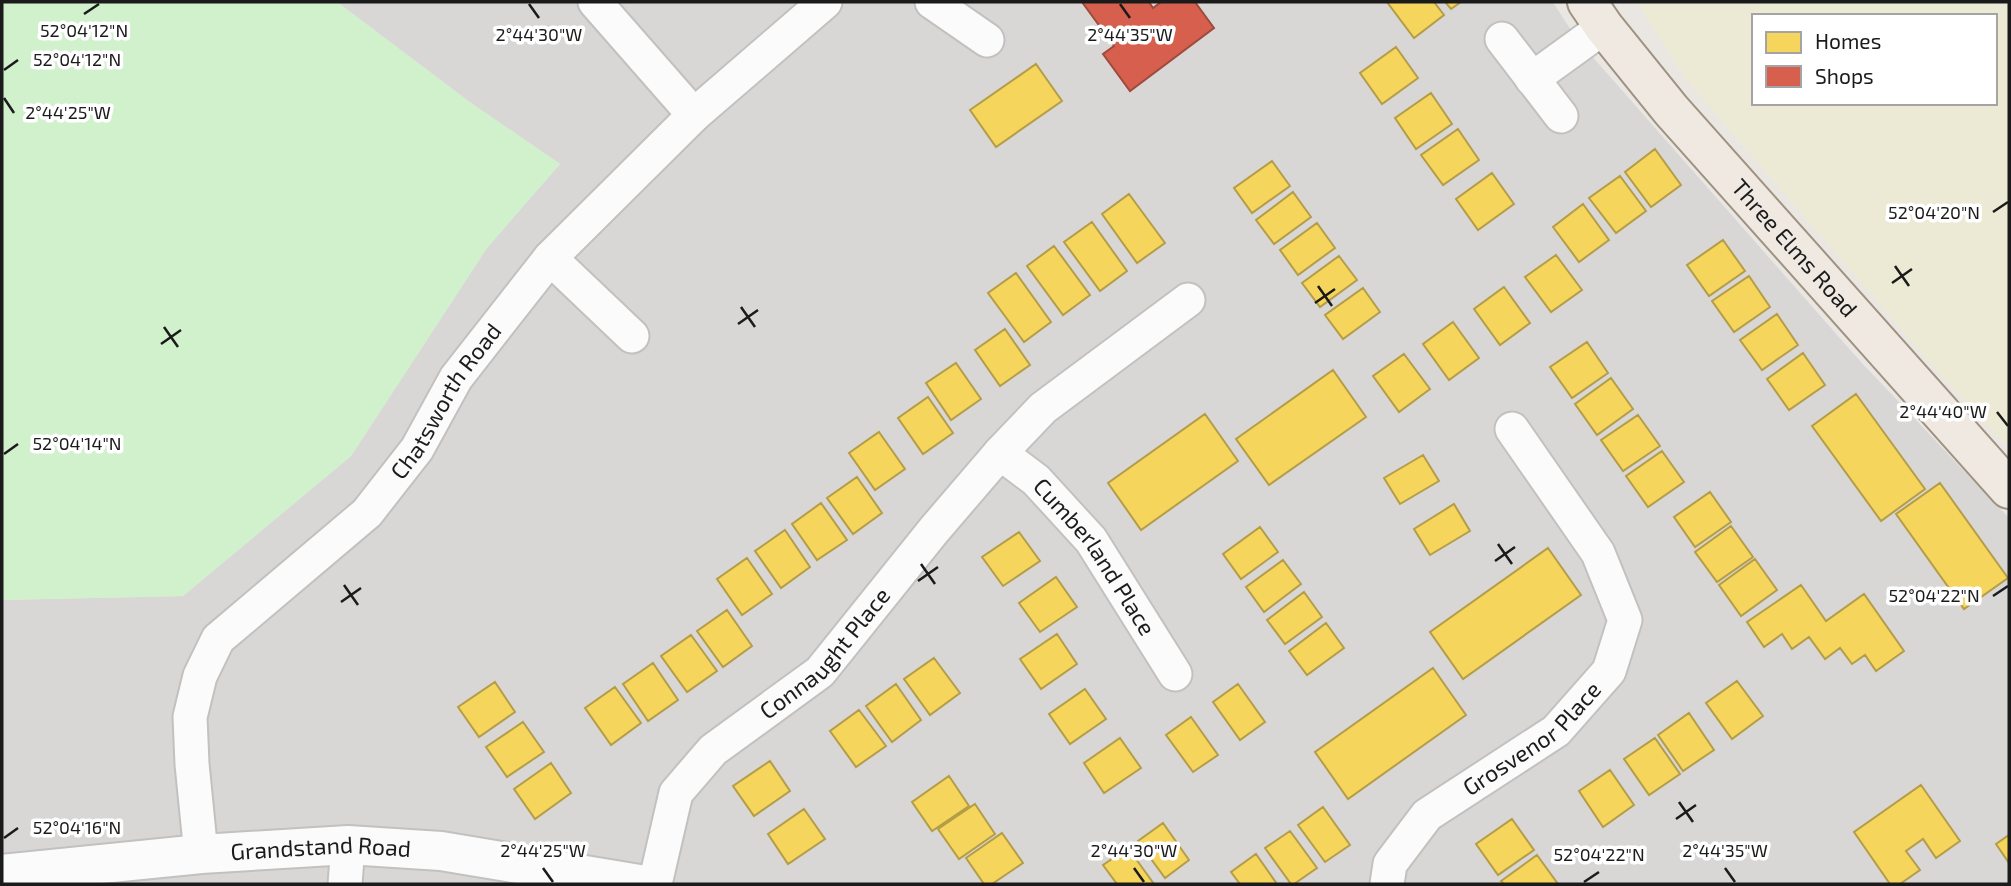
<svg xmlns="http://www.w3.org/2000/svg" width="2011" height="886" viewBox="0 0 2011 886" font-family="'Exo 2',sans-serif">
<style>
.residential{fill:#d9d7d5}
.farmland{fill:#ecead5;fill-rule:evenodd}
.park{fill:#d0f1cc}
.parking{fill:#d8d7d5}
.homes{fill:#f6d55c;stroke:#b49d48;stroke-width:2}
.shops{fill:#d6604d;stroke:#9e4b3e;stroke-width:2}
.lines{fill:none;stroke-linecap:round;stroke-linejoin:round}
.minor-casing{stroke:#c2c1bf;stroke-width:37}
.tertiary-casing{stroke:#c2c1bf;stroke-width:42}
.primary-casing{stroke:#9f9280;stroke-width:42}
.minor{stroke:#fcfbfb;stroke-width:33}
.tertiary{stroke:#fcfbfb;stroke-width:38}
.primary{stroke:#efe9e2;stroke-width:38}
.ticks{fill:none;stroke:#1b1b1b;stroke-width:2.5}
.labels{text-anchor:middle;stroke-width:7;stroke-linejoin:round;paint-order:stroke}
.street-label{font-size:23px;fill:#1b1b1b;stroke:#fff}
.ticks-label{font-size:18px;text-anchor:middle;fill:#1b1b1b;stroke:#fff;stroke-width:7;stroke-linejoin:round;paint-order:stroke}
</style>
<rect width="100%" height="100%" fill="#eae7e3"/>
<!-- residential -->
<path class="residential" d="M337,2H1553L1576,38L1860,361L2009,518V884H2V600L183,596L351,456L487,248L560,164L471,103Z"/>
<!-- farmland -->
<path class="farmland" d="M1637,2H2009V449L1944,379L1684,77ZM1754,16H1995V103H1754Z"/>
<!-- park -->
<path class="park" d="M2,2H337L471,103L560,164L487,248L351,456L183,596L2,600Z"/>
<!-- parking -->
<path class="parking" d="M160,614L171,818L33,832L23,618Z"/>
<!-- homes -->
<path class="homes" d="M1387,2H1434L1444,15L1414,38Z
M1445,2H1461L1451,9Z
M1396,47L1418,78L1382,104L1360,73Z
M1036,64L1062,101L996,147L970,110Z
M1431,93L1452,124L1416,149L1395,118Z
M1458,129L1479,160L1443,185L1421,155Z
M1655,149L1681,185L1651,207L1625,172Z
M1272,161L1290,186L1252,213L1234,188Z
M1492,173L1514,204L1478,230L1456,199Z
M1620,176L1646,211L1616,233L1589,198Z
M1293,192L1311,217L1274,244L1256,220Z
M1129,194L1165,243L1137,263L1102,214Z
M1583,204L1609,240L1579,262L1553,227Z
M1092,222L1127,271L1100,291L1064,242Z
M1317,223L1335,248L1298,275L1280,250Z
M1723,240L1745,271L1709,296L1687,265Z
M1054,246L1090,295L1063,315L1027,266Z
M1556,255L1582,290L1551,312L1525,277Z
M1339,256L1357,280L1320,307L1302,283Z
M1016,273L1051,322L1024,342L988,293Z
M1749,276L1770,307L1734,332L1712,301Z
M1504,287L1530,323L1500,345L1474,309Z
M1363,288L1380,312L1343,339L1325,315Z
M1777,314L1798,345L1762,370L1740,340Z
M1453,322L1479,358L1449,380L1423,344Z
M1005,329L1030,365L1000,386L975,350Z
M1587,342L1608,373L1572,398L1550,367Z
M1803,353L1825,385L1789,410L1767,379Z
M1404,354L1430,389L1399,412L1373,376Z
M956,363L981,399L951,420L926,383Z
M1333,370L1366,417L1269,485L1236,439Z
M1611,378L1633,409L1597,435L1575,404Z
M1856,394L1925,489L1881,521L1812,426Z
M928,397L953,433L923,454L898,418Z
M1205,414L1238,461L1141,530L1108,483Z
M1638,415L1660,446L1623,471L1601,440Z
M879,432L905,469L875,490L849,453Z
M1662,451L1684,482L1648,507L1626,476Z
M1423,455L1439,481L1400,504L1384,478Z
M857,477L882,513L853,534L827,498Z
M1940,483L2008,578L1964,609L1896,514Z
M1710,492L1731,522L1695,547L1674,517Z
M821,503L847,540L817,560L792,524Z
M1454,504L1470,531L1430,555L1414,529Z
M1731,526L1753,557L1717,582L1695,552Z
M1260,527L1278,552L1241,579L1223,554Z
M785,530L810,567L781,588L755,551Z
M1019,532L1040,561L1003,586L982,557Z
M1548,548L1581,595L1463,679L1430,632Z
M747,558L772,594L742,615L717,579Z
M1755,559L1777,590L1741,616L1719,585Z
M1283,560L1301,584L1264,612L1246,587Z
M1056,577L1077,607L1040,632L1019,603Z
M1801,585L1826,621L1864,594L1904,651L1876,671L1865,655L1852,664L1840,648L1825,659L1809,637L1792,649L1782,634L1764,647L1747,622Z
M1304,592L1322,617L1285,644L1267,620Z
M727,610L752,646L723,667L697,631Z
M1326,623L1344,648L1307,675L1289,651Z
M1057,634L1077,664L1041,689L1020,659Z
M691,635L717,671L687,692L661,656Z
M934,658L960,693L930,715L904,679Z
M653,663L678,700L648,721L623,684Z
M1433,668L1466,715L1348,799L1315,752Z
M1737,681L1763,716L1732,739L1706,703Z
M495,682L515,712L479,737L458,707Z
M896,684L921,720L892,742L866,706Z
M1238,684L1265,722L1240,740L1213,702Z
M615,687L641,723L611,745L585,708Z
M1085,689L1106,719L1070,744L1049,714Z
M859,710L886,746L856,767L830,731Z
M1689,713L1714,750L1683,771L1658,735Z
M1191,717L1218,755L1193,772L1166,735Z
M523,722L544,752L507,777L486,747Z
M1120,738L1141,768L1104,793L1084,763Z
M1655,738L1680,774L1649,795L1624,759Z
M770,761L790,791L754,816L733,786Z
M551,763L571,793L535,819L514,789Z
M1610,770L1634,805L1603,827L1579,791Z
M949,776L969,806L932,831L912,802Z
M1921,785L1960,841L1936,858L1923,839L1906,851L1920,870L1900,884H1890L1854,832Z
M975,804L995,834L959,859L938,829Z
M1323,807L1350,845L1325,862L1298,825Z
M804,809L825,839L788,864L768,834Z
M1512,819L1534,850L1498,875L1476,844Z
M1163,823L1189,860L1165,878L1138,841Z
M1290,831L1317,868L1294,884H1291L1265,848Z
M1002,833L1023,863L992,884H984L966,858Z
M2009,835V863L1996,844Z
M1128,848L1154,884H1117L1103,865Z
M1256,854L1277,884H1240L1231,872Z
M1537,855L1558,884H1504L1501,881Z"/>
<!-- shops -->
<path class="shops" d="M1082,2H1149L1153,8L1161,2H1195L1214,28L1130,91L1103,54L1114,46Z"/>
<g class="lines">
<defs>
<g id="minor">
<path d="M595,2L694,115"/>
<path d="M932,2L987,40"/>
<path d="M1502,39L1561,116"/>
<path d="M1532,79L1604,27"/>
<path d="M550,258L632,336"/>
<path id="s1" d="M1000,453L1036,480L1091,540L1175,674"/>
<path id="s2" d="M201,854L192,764L190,717L200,676L218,639L367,513L417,449L456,378L550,258L694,115L825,2"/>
<path d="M345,884L348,845"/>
<path id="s3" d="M655,884L676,793L713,750L820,672L934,530L1000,453L1043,408L1188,300"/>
<path id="s4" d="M1387,884L1390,864L1427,815L1556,731L1609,671L1625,620L1598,553L1512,429"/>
</g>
<g id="tertiary">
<path id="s5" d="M2,874L201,854L348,845L441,851L639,884"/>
</g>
<g id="primary">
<path id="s6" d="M1587,2L1604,27L1671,110L2009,489"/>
</g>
</defs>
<!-- minor casing -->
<use href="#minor" class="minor-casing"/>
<!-- tertiary casing -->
<use href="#tertiary" class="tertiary-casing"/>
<!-- primary casing -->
<use href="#primary" class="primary-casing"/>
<!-- minor -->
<use href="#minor" class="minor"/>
<!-- tertiary -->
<use href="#tertiary" class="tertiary"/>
<!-- primary -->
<use href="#primary" class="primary"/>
</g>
<!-- ticks -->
<path class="ticks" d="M529,4L539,18M1120,4L1130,18M84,14L99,4M4,70L18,60M4,98L14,113M1993,212L2008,202M1895,266L1909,286M1892,283L1912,269M1318,286L1332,306M1315,303L1335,289M741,307L755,327M738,324L758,310M164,327L178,347M161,344L181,330M1997,412L2008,426M4,454L18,444M1498,544L1512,564M1495,561L1515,547M921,564L935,584M918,581L938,567M344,585L358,605M1993,596L2008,586M341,602L361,588M1679,802L1693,822M1676,819L1696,805M4,838L18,828M543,868L553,882M1134,868L1144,882M1725,868L1735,882M1584,882L1599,872"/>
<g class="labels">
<!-- street labels -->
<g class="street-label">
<text dy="8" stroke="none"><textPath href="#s6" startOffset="322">Three Elms Road</textPath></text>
<text dy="8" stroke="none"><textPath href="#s2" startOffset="553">Chatsworth Road</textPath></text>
<text dy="8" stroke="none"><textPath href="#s1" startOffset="142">Cumberland Place</textPath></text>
<text dy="8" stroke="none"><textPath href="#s3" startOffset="299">Connaught Place</textPath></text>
<text dy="8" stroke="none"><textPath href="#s4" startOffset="212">Grosvenor Place</textPath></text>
<text dy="8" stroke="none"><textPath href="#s5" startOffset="320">Grandstand Road</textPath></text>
</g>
</g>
<g class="ticks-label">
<text x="84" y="37">52°04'12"N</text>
<text x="1130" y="41">2°44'35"W</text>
<text x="539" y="41">2°44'30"W</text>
<text x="77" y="66">52°04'12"N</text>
<text x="68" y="119">2°44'25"W</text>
<text x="1934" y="219">52°04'20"N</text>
<text x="1943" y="418">2°44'40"W</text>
<text x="77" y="450">52°04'14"N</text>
<text x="1934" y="602">52°04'22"N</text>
<text x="77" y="834">52°04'16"N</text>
<text x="543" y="857">2°44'25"W</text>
<text x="1134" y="857">2°44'30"W</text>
<text x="1725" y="857">2°44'35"W</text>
<text x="1599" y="861">52°04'22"N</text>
</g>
<!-- border -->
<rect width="2011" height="886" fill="none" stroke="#1b1b1b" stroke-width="7"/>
<!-- legend -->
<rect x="1752" y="14" width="245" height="91" fill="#ffffff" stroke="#a4a4a4" stroke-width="2"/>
<rect x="1766" y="32" width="35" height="21" fill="#f6d55c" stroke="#a4a4a4" stroke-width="2"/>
<text x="1815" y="49" font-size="21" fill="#1b1b1b">Homes</text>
<rect x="1766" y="66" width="35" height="21" fill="#d6604d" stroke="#a4a4a4" stroke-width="2"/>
<text x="1815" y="84" font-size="21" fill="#1b1b1b">Shops</text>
</svg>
